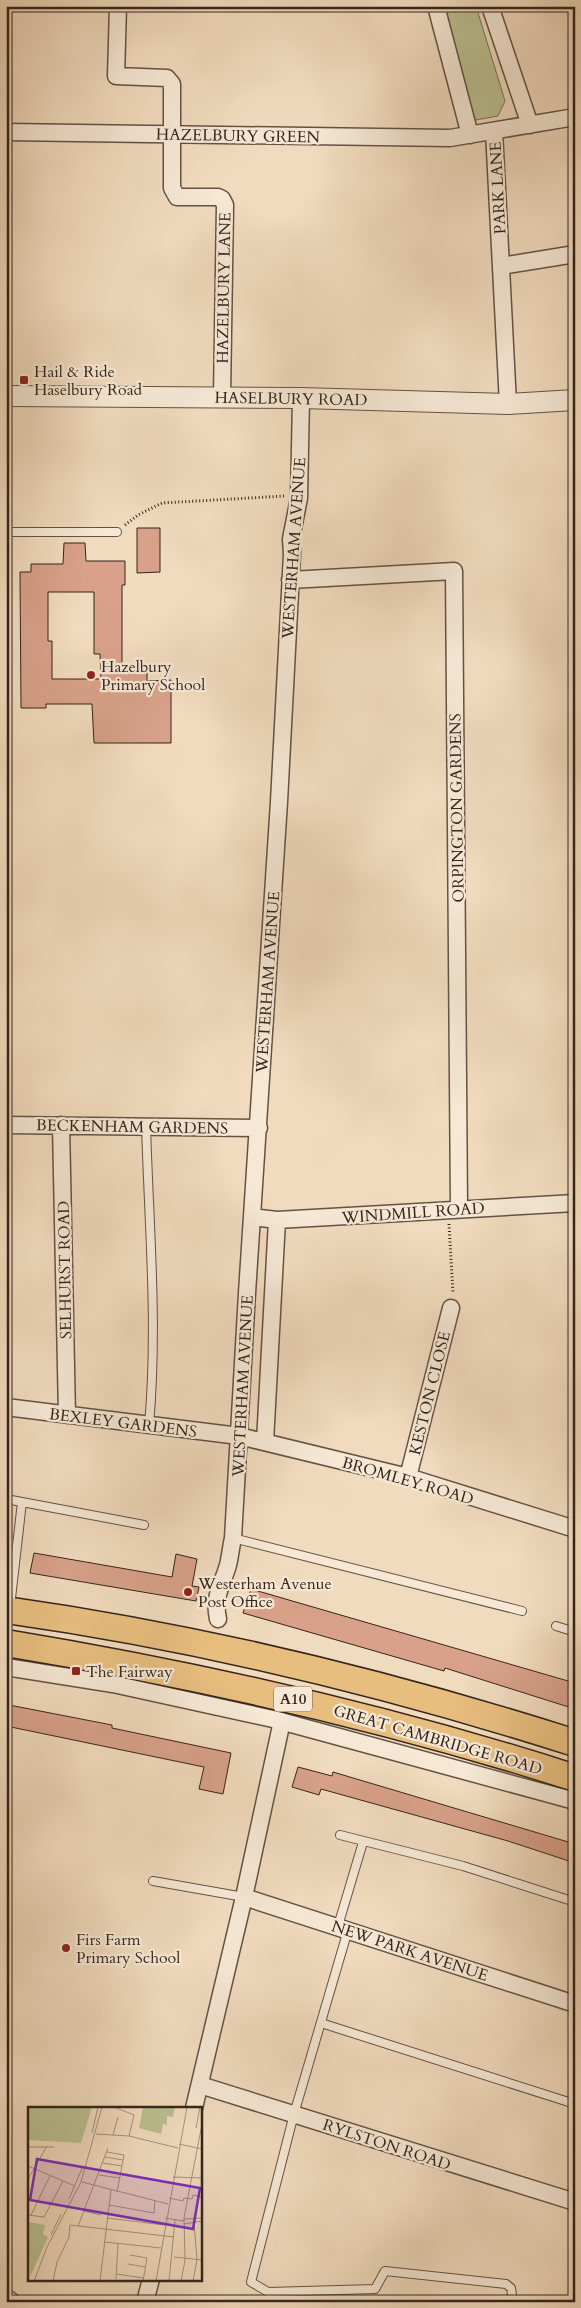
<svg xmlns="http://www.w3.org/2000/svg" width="581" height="2308" viewBox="0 0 581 2308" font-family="Cardo,serif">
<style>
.green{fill:#bbc091;stroke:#787256}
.building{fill:#d9a18a;stroke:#35251c;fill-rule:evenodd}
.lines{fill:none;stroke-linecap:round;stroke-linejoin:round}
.service-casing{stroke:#645244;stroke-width:10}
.minor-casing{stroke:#645244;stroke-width:19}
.tertiary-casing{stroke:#645244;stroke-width:22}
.trunk-casing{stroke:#35251c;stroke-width:29}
.path{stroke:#35251c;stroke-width:3;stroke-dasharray:1 2.5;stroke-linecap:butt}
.service{stroke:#f6e8d5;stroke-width:8}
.minor{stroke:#f6e8d5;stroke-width:16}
.tertiary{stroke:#f6e8d5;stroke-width:20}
.trunk{stroke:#e8be7f;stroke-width:26}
.poi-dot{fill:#8f2418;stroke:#f6e8d5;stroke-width:2}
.labels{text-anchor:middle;stroke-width:4.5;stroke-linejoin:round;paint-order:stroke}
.shield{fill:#f6e8d5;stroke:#6f6054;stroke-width:1}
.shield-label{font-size:15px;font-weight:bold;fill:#35251c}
.street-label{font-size:16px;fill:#35251c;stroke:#f6e8d5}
.poi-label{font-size:16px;fill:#35251c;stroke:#f6e8d5;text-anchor:start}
.inset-road{fill:none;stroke:#a6927d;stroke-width:1}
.view{fill:#7b2cbf;fill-opacity:0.15;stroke:#7b2cbf;stroke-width:2.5}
.inset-edge{fill:none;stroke:#35251c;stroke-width:2.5}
</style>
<rect width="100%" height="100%" fill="#f1dbbe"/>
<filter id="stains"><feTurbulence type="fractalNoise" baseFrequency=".004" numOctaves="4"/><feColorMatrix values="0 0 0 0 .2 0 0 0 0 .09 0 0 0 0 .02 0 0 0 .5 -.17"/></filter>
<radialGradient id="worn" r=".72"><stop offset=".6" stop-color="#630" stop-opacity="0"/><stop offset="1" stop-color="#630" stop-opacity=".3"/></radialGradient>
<!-- green -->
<path class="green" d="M445,6H476L505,101L498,116L476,120L471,114Z"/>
<!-- building -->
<path class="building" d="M137,528H160V572L137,573Z
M64,543H85L86,561H125V585H122V667H147V681L171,680V743H94L92,704H46V708H21L20,572H31V564H63ZM48,592H94V654H100L101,679H52V641H48Z
M34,1553L172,1577L176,1554L197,1559L192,1586L199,1587L196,1601L30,1573Z
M251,1589L575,1683V1709L445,1668L444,1671L243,1613Z
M9,1705L112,1725V1728L231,1753L223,1794L199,1789L204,1767L6,1726Z
M298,1767L332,1776L333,1772L575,1844V1863L508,1841L321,1789L319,1795L292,1787Z"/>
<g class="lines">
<defs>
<path id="service" d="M6,532H117
M146,1126C149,1227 158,1324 149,1425
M6,1499L144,1525
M233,1538L522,1611
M10,1607L22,1502
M556,1626L575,1632
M340,1835L463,1866L575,1902
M153,1881L244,1897
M338,1926L363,1842
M348,1930L294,2114L251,2282L268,2292L375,2289L385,2271L506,2284L511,2288L513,2302
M321,2023L575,2104"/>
<path id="minor" d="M118,6L116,76L167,78L172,84V188L177,197H218L222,199L225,205L222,397
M436,6L470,135
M490,6L530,125
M494,131L508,404
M6,132L450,138L575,117
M501,266L575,254
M290,580L454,571L459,1208
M6,1125L259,1128
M61,1125L67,1415
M252,1217L277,1220L575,1203
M6,1407L239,1436L408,1477L575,1529
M265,1442L277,1220
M408,1477L451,1308
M218,1619C213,1596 222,1586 228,1565C230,1557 231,1547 233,1538L247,1293L279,802L292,554L291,539L299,498L301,398
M6,1667L113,1684L273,1719L575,1801
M244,1897L575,2004
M200,2085L575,2202
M194,2108L244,1897L282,1721
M6,2297L12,2302
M145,2302L151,2279"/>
<path id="tertiary" d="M6,396L301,398L508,404L575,400"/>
<path id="trunk" d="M6,1610C198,1637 390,1684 575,1743
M6,1643C199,1675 389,1718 575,1778"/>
</defs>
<!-- service casing -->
<use href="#service" class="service-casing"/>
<!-- minor casing -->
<use href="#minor" class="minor-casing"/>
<!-- tertiary casing -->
<use href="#tertiary" class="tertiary-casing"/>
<!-- trunk casing -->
<use href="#trunk" class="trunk-casing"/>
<!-- path -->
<path class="path" d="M125,525L138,515L162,503L285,496
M449,1224L453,1293"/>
<!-- service -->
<use href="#service" class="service"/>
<!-- minor -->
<use href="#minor" class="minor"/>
<!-- tertiary -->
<use href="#tertiary" class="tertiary"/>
<!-- trunk -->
<use href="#trunk" class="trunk"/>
</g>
<!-- markers -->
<g class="poi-dot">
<rect x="19" y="375" width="10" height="10" rx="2.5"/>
<circle cx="91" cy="675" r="5"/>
<circle cx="188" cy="1592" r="5"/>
<rect x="71" y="1666" width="10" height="10" rx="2.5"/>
<circle cx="66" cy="1948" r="5"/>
</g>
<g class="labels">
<!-- shield labels -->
<rect class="shield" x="274" y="1686.5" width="38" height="25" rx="4"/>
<g class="shield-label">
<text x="293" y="1704">A10</text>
</g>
<!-- street labels -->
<g class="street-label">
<text transform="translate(238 135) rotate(1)" y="6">HAZELBURY GREEN</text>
<text transform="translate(497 188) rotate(-93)" y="6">PARK LANE</text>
<text transform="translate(223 288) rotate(-89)" y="6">HAZELBURY LANE</text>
<text transform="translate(291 398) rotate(1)" y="6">HASELBURY ROAD</text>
<text transform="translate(293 548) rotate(-86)" y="6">WESTERHAM AVENUE</text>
<text transform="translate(456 808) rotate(-91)" y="6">ORPINGTON GARDENS</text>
<text transform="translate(267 982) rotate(-86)" y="6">WESTERHAM AVENUE</text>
<text transform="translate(132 1126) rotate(1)" y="6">BECKENHAM GARDENS</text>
<text transform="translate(413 1212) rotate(-4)" y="6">WINDMILL ROAD</text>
<text transform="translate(64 1270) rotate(-91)" y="6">SELHURST ROAD</text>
<text transform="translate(242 1386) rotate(-87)" y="6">WESTERHAM AVENUE</text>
<text transform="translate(429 1393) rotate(-76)" y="6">KESTON CLOSE</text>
<text transform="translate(123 1422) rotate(7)" y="6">BEXLEY GARDENS</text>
<text transform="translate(408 1480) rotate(16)" y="6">BROMLEY ROAD</text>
<text transform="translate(438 1739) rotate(16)" y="6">GREAT CAMBRIDGE ROAD</text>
<text transform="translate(410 1950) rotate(18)" y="6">NEW PARK AVENUE</text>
<text transform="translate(387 2144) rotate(18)" y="6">RYLSTON ROAD</text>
</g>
<!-- poi labels -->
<g class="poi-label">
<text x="34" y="377">Hail &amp; Ride<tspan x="34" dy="18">Haselbury Road</tspan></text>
<text x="101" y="672">Hazelbury<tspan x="101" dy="18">Primary School</tspan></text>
<text x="198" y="1589">Westerham Avenue<tspan x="198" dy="18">Post Office</tspan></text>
<text x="86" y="1677">The Fairway</text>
<text x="76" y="1945">Firs Farm<tspan x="76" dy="18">Primary School</tspan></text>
</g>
</g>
<!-- overview -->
<g transform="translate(28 2107)">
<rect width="174" height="174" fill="#f1dbbe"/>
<path d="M0,0H64L53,36L0,33ZM112,0H147L145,10L139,9V18L135,17L133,27L111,21L115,1ZM0,115L17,118L15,127L20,130L2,170Z" fill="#bbc091"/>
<path class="inset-road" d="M86,0L106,8L101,29M168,21L172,0M64,26L70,0M68,27L101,29L150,41M85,28L90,10M151,37L174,42M0,40H26M79,45L96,48L89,85M77,50L95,53M75,56L94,59M0,59L47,79M71,68L92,71M145,70L174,71M0,72L19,39M54,75L140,97M141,91L155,94L156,91L164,92L165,88L174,90M41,92L55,59M81,98L126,106L127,94M56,104L73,108M0,108L16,110L35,74M3,108L22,69M79,111L136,118M137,111L156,114M156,112L174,111M156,117L174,114M50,119L80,41M23,128L33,107M77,135L133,141M102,148L119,151L115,174M146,150L174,153M100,157L117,160M89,167L115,171M88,172L90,136M6,174L19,140L53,75L74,0M25,174L29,155L41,130L42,118L146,130M72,174L83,83M128,174L159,0M141,174L147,113M153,174L157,154L156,111L173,22M165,174L169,153L166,115"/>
<path class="view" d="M9,52L172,81L165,122L2,93Z"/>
<rect width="174" height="174" class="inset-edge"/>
</g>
<!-- margin -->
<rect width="581" height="2308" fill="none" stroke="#f1dbbe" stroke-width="25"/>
<rect x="8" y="8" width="566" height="2293" fill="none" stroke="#35251c" stroke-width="2.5"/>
<rect x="12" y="12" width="556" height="2283" fill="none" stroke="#35251c"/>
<rect width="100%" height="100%" filter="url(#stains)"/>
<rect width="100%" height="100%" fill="url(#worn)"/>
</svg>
